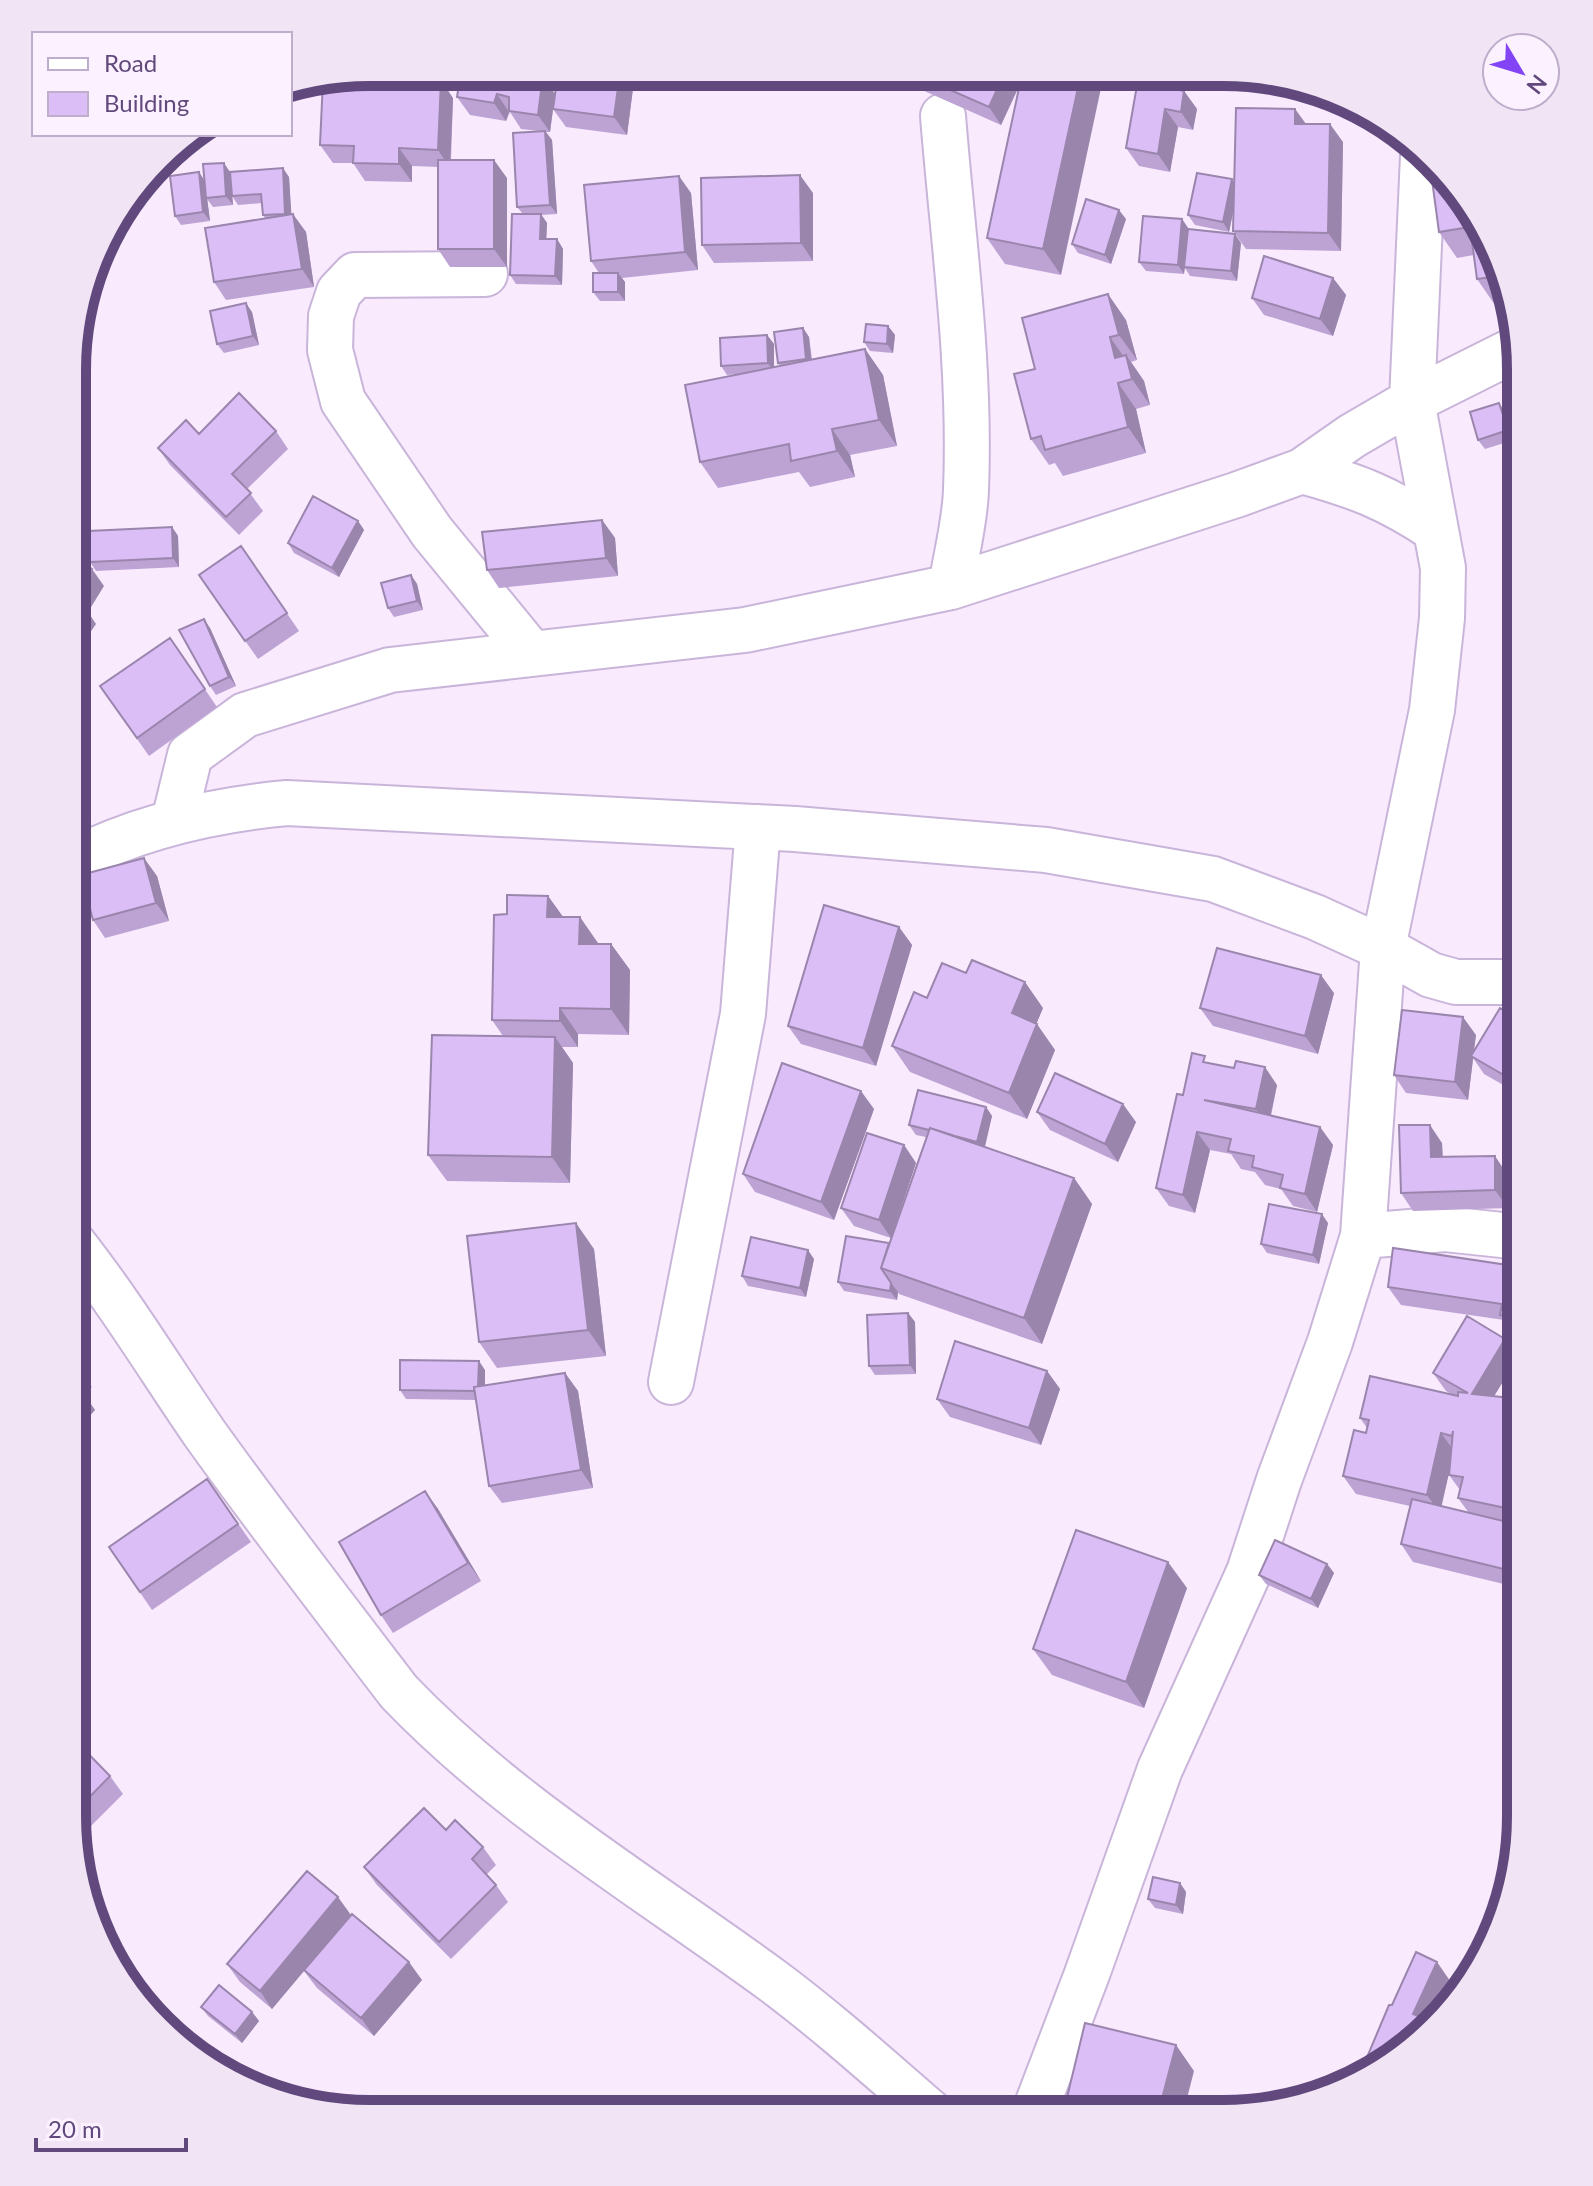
<svg xmlns="http://www.w3.org/2000/svg" width="1593" height="2186" viewBox="0 0 1593 2186" font-family="Lato,sans-serif">
<style>
.lines{fill:none;stroke-linecap:round;stroke-linejoin:round}
.minor-casing{stroke:#cab5da;stroke-width:48}
.minor{stroke:#fff;stroke-width:44}
.wall{fill:#bda3d4;fill-rule:evenodd}
.shaded-wall{fill:#9a85ad}
.building{fill:#dcbef7;stroke:#9a85ad;stroke-width:2}
.rim{fill:none;stroke:#62497d;stroke-width:10}
</style>
<rect width="100%" height="100%" fill="#f9eafe"/>
<g class="lines">
<defs>
<path id="minor" d="M943,116C953,241 971,364 966,490C965,522 956,555 951,587
M485,274L355,275L339,292L331,316L330,350L343,401L432,532L532,654
M1302,471C1357,486 1388,498 1436,530
M174,821L190,755L245,715L390,670L745,630L951,587L1236,495L1302,471L1352,436L1412,401L1516,349
M74,860C141,826 212,810 287,803L795,829L1046,850L1213,879L1315,917L1383,948L1431,975L1456,982H1521
M1363,1236L1445,1229L1521,1237
M73,1243C121,1304 161,1370 205,1434C268,1522 334,1607 399,1692C508,1806 646,1888 773,1981C828,2022 879,2068 931,2113
M671,1382L743,1014L758,827
M1034,2113L1087,1974L1160,1769L1249,1572L1279,1480L1330,1342L1363,1236L1383,948L1432,710L1442,618L1443,568L1412,401L1423,156"/>
</defs>
<!-- minor casing -->
<use href="#minor" class="minor-casing"/>
<!-- minor -->
<use href="#minor" class="minor"/>
</g>
<!-- wall -->
<path class="wall" d="M461,72L555,94L550,132H546L552,140L557,214L541,215L547,223L546,239H557L563,249L562,285L516,284L510,275L523,214L517,207L540,131L521,129L510,112L506,121L470,115L457,97Z
M558,73H635L627,135L566,127L553,109Z
M886,74H1018L1061,275L1005,264L987,238L1019,87L1001,125Z
M1185,89L1184,91L1197,109L1193,130L1178,127L1170,172L1139,166L1126,148Z
M453,98L451,160L507,178V267H450L438,249V167L412,166V182L365,181L353,163H333L320,145Z
M1295,109L1306,124L1343,142L1341,251L1246,249L1233,231L1234,208L1229,232L1195,225L1188,215L1234,183Z
M1430,165L1490,239L1506,304L1495,305L1477,279L1474,255L1457,258L1439,232Z
M230,172L289,177L291,214L306,232L314,287L226,300L214,282L265,218L263,215L262,203L238,205L232,196L230,172L233,205L213,207L207,199L210,221L181,225L175,216L205,182Z
M691,193L698,270L622,278L625,282V301H600L593,292L599,273L591,261Z
M813,193V261L714,263L702,245Z
M1126,219L1111,264L1078,253L1072,244Z
M1182,219L1188,228L1187,236L1241,243L1237,281L1190,276L1185,268L1184,274L1146,271L1139,262Z
M1333,278L1346,295L1333,336L1264,315L1252,298Z
M252,312L259,345L224,353L217,344Z
M1126,320L1137,360L1131,362L1144,381L1150,405L1136,409L1146,453L1063,476L1055,463L1049,465L1031,439L1035,369Z
M888,326L895,335L893,353L870,351L864,342Z
M803,328L809,337L812,359L865,349L883,375L897,446L850,455L855,477L810,487L799,472L718,488L700,462L739,374L727,375L721,366L767,335L774,344V367L780,366L778,363Z
M1505,412L1514,440L1485,449L1478,440Z
M276,431L288,449L247,489L263,511L239,535L170,465L158,448L199,434Z
M602,520L615,538L618,576L499,588L487,570Z
M358,521L364,530L339,577L294,553L288,543Z
M172,527L178,536L179,567L96,571L90,562Z
M241,546L299,631L258,659L199,575Z
M411,575L417,584L423,610L394,617L388,608Z
M210,628L236,686L216,695L210,686Z
M170,638L217,707L149,756L100,686Z
M157,876L169,921L105,938L93,920Z
M548,896L563,917L598,944H611L630,970L629,1035L578,1034V1047H562L573,1063L570,1183L447,1181L428,1155L503,1036L492,1020L507,914Z
M899,927L912,945L876,1066L801,1044L788,1026Z
M1334,993L1318,1054L1213,1026L1200,1008Z
M927,998L1043,1008L1036,1024L1055,1050L1027,1119L910,1072L892,1046Z
M1521,1020V1095L1484,1074L1473,1058L1468,1100L1406,1093L1394,1075L1476,1035L1473,1052Z
M1210,1064L1277,1085L1271,1116L1320,1127L1333,1145L1317,1212L1293,1206L1281,1189L1265,1185L1255,1172L1241,1169L1231,1154L1210,1150L1195,1213L1169,1206L1156,1188L1183,1095Z
M986,1107L992,1116L984,1147L1074,1178L1092,1204L1042,1344L899,1294L898,1292L897,1300L844,1291L838,1282L889,1243L891,1238L854,1226L841,1208L904,1145L916,1163L894,1229L926,1137L916,1135L909,1125Z
M874,1109L834,1220L755,1192L743,1174Z
M1037,1112L1136,1122L1118,1162L1050,1130Z
M1442,1143L1443,1157L1507,1174L1508,1208L1413,1211L1401,1193Z
M1328,1223L1319,1264L1267,1253L1261,1244Z
M1521,1246V1334L1513,1333L1504,1320L1401,1305L1388,1287L1508,1265Z
M594,1249L606,1356L497,1368L479,1342Z
M73,1256L74,1265L88,1274L87,1282H73Z
M814,1259L806,1297L748,1286L742,1276Z
M908,1313L915,1322L916,1374L875,1375L869,1366Z
M1505,1339L1518,1357L1494,1396L1521,1399L1520,1588L1413,1562L1401,1544L1410,1506L1356,1494L1343,1476L1366,1433L1367,1428L1360,1418L1454,1396L1446,1391L1433,1373ZM1450,1468L1449,1475L1460,1490L1458,1498L1469,1513L1441,1506Z
M73,1360L92,1387L84,1395L95,1410L73,1434Z
M485,1370V1386L565,1373L578,1391L593,1488L502,1503L489,1486L476,1400L406,1399L400,1390Z
M1047,1371L1060,1389L1041,1445L950,1417L937,1399Z
M207,1479L251,1542L152,1610L109,1547Z
M425,1491L438,1509L481,1581L393,1633L381,1615Z
M1327,1564L1334,1573L1318,1608L1266,1584L1259,1575Z
M1187,1588L1144,1708L1052,1675L1033,1649Z
M72,1737L110,1776L123,1794L81,1836L75,1830L72,1816Z
M446,1830L483,1847L496,1865L486,1875L496,1885L508,1902L451,1959L377,1885L364,1867Z
M1180,1883L1186,1892L1183,1914L1155,1908L1148,1899Z
M351,1915L422,1980L374,2036L317,1988L304,1971L272,2009L240,1982L227,1964Z
M201,2007L252,2012L259,2021L242,2043L208,2016Z"/>
<!-- shaded-wall -->
<path class="shaded-wall" d="M620,73H635L627,135L614,117Z
M1004,74H1018L1022,79L1001,125L989,107Z
M1081,74H1104L1061,275L1043,249Z
M1171,74H1174L1185,89L1181,106L1169,88Z
M543,76L555,94L550,132L538,115Z
M441,80L453,98L450,168L438,150Z
M1184,91L1197,109L1193,130L1181,112Z
M497,94L509,112L506,121L494,103Z
M1165,109L1178,127L1170,172L1158,154Z
M1295,109L1308,127L1295,124Z
M1330,124L1343,142L1341,251L1328,233Z
M545,131L552,140L557,214L550,205Z
M399,148L412,166V182L399,164Z
M494,160L507,178V267L494,249Z
M224,163L230,172L233,205L226,196Z
M283,168L289,177L292,223L285,214Z
M199,172L205,181L210,221L203,212Z
M800,175L813,193V261L801,243Z
M679,176L691,193L698,270L685,252Z
M1232,179L1238,188L1229,232L1223,222Z
M1119,210L1126,219L1111,264L1105,255Z
M293,214L306,232L314,287L302,269Z
M541,214L547,223L546,248L540,239Z
M1182,219L1188,228L1184,274L1178,265Z
M1235,234L1241,243L1237,281L1231,271Z
M557,239L563,249L562,285L555,276Z
M618,273L625,282V301L618,292Z
M1333,278L1346,295L1333,336L1320,319Z
M1108,294L1126,320L1137,360L1119,335Z
M246,303L252,312L259,345L253,336Z
M888,326L895,335L893,353L887,344Z
M803,328L809,337L812,368L806,359Z
M767,335L774,344V373L768,363Z
M1110,337L1128,363L1115,358Z
M865,349L883,375L897,446L879,420Z
M1126,355L1144,381L1150,405L1132,379Z
M1118,383L1136,409L1146,453L1128,427Z
M1499,403L1505,412L1514,440L1508,430Z
M832,429L850,455L855,477L837,451Z
M602,520L615,538L618,576L606,558Z
M358,521L364,530L339,577L332,568Z
M172,527L178,536L179,567L173,558Z
M92,569L104,586L88,612L96,624L74,656V596Z
M411,575L417,584L423,610L417,601Z
M204,619L210,628L236,686L229,677Z
M144,858L157,876L169,921L156,903Z
M548,896L566,921L547,917Z
M580,917L598,943L597,969L579,944Z
M899,927L912,945L876,1066L863,1048Z
M611,944L630,970L629,1035L611,1009Z
M1321,975L1334,993L1318,1054L1305,1036Z
M1025,982L1043,1008L1030,1039L1012,1013Z
M560,1008L578,1034V1047L560,1021Z
M1463,1017L1476,1035L1468,1100L1455,1082Z
M1037,1024L1055,1050L1027,1119L1009,1093Z
M555,1037L573,1063L570,1183L552,1157Z
M1265,1067L1277,1085L1268,1127L1256,1109Z
M861,1091L874,1109L834,1220L821,1202Z
M1123,1104L1136,1122L1118,1162L1105,1144Z
M986,1107L992,1116L984,1151L977,1142Z
M1430,1125L1442,1143L1443,1175L1431,1157Z
M1320,1127L1333,1145L1317,1212L1305,1194Z
M1197,1132L1210,1150L1195,1213L1183,1195Z
M904,1145L916,1163L891,1238L879,1220Z
M1495,1156L1507,1174L1508,1208L1495,1190Z
M1074,1178L1092,1204L1042,1344L1024,1318Z
M1322,1214L1328,1223L1319,1264L1313,1255Z
M576,1223L594,1249L606,1356L588,1330Z
M808,1250L814,1259L806,1297L800,1288Z
M81,1265L88,1274L87,1282L80,1273Z
M891,1283L898,1292L897,1300L890,1291Z
M908,1313L915,1322L916,1374L910,1365Z
M1505,1339L1518,1357L1485,1411L1472,1394Z
M479,1361L485,1370V1400L478,1391Z
M1047,1371L1060,1389L1041,1445L1029,1428Z
M565,1373L578,1391L593,1488L581,1470Z
M77,1384L95,1410L73,1434V1388Z
M1441,1433L1454,1451L1440,1513L1427,1495Z
M425,1491L438,1509L481,1581L468,1563Z
M1168,1562L1187,1588L1144,1708L1126,1682Z
M1327,1564L1334,1573L1318,1608L1311,1599Z
M1180,1883L1186,1892L1183,1914L1176,1905Z
M338,1897L351,1915L272,2009L260,1991Z
M409,1962L422,1980L374,2036L361,2018Z
M1437,1962L1455,1988L1445,2011L1426,2032L1413,2014Z
M252,2012L259,2021L242,2043L235,2034Z
M1176,2045L1194,2071L1183,2114H1158Z"/>
<!-- building -->
<path class="building" d="M461,72H540L543,76L538,115L509,111V97L497,94L494,103L457,97Z
M558,73H620L614,117L553,109Z
M914,74H1004L989,107Z
M1022,74H1081L1043,249L987,238Z
M1139,74H1171L1169,88L1184,91L1181,112L1165,109L1158,154L1126,148Z
M344,76L441,80L438,150L399,148V164L353,163L354,146L320,145L323,80Z
M1236,108L1295,109V124H1330L1328,233L1233,231Z
M545,131L550,205L517,207L513,133Z
M438,160H494V249H438Z
M224,163L226,196L206,198L203,164Z
M1430,165L1490,239L1499,276L1477,279L1470,227L1439,232Z
M283,168L285,214L263,215L261,194L232,196L230,172Z
M199,172L203,212L175,216L170,176Z
M1197,173L1232,179L1223,222L1188,215Z
M800,175L801,243L702,245L701,178Z
M679,176L685,252L591,261L584,185Z
M1086,199L1119,210L1105,255L1072,244Z
M293,214L302,269L214,282L205,228Z
M512,214H541L540,239H557L555,276L510,275Z
M1143,216L1182,219L1178,265L1139,262Z
M1188,229L1235,234L1231,271L1184,267Z
M1264,256L1333,278L1320,319L1252,298Z
M593,273H618V292H593Z
M1108,294L1119,335L1110,337L1115,358L1126,355L1132,379L1118,383L1128,427L1045,450L1041,436L1031,439L1014,374L1035,369L1022,318Z
M246,303L253,336L217,344L210,311Z
M866,324L888,326L887,344L864,342Z
M803,328L806,359L778,363L774,332Z
M767,335L768,363L721,366L720,338Z
M865,349L879,420L832,429L837,451L791,461L789,444L700,462L685,385Z
M239,393L276,431L232,474L251,493L226,517L158,448L186,420L199,434Z
M1499,403L1508,430L1478,440L1470,412Z
M313,496L358,521L332,568L288,543Z
M602,520L606,558L487,570L482,532Z
M172,527L173,558L90,562L89,531Z
M241,546L287,613L245,641L199,575Z
M74,557L92,569L74,596Z
M411,575L417,601L388,608L381,583Z
M74,600L83,606L74,620Z
M204,619L229,677L210,686L179,630Z
M170,638L205,689L137,738L100,686Z
M144,858L156,903L93,920L81,875Z
M507,895L548,896L547,917H580L579,944H611V1009L560,1008V1021L492,1020L494,915L507,914Z
M824,905L899,927L863,1048L788,1026Z
M1217,948L1321,975L1305,1036L1200,1008Z
M972,960L1025,982L1012,1013L1037,1024L1009,1093L892,1046L914,992L927,998L942,963L966,973Z
M1500,1008L1521,1020V1085L1471,1056Z
M1402,1010L1463,1017L1455,1082L1394,1075Z
M432,1035L555,1037L552,1157L428,1155Z
M1192,1053L1205,1056L1203,1062L1234,1068L1236,1061L1265,1067L1256,1109L1204,1100L1320,1127L1305,1194L1280,1188L1283,1175L1252,1167L1254,1156L1228,1151L1231,1139L1197,1132L1183,1195L1156,1188L1177,1094L1183,1095Z
M782,1063L861,1091L821,1202L743,1174Z
M1055,1073L1123,1104L1105,1144L1037,1112Z
M918,1090L986,1107L977,1142L955,1136L930,1128L929,1130L909,1125Z
M1399,1125H1430L1431,1157L1495,1156V1190L1401,1193Z
M930,1128L1074,1178L1024,1318L881,1268Z
M867,1133L904,1145L879,1220L841,1208Z
M1269,1204L1322,1214L1313,1255L1261,1244Z
M576,1223L588,1330L479,1342L467,1236Z
M846,1236L889,1243L881,1268L891,1283L890,1291L838,1282Z
M751,1237L808,1250L800,1288L742,1276Z
M1512,1244L1521,1246V1318L1500,1315L1502,1304L1388,1287L1393,1248L1508,1265Z
M73,1265H81L80,1273H73Z
M908,1313L910,1365L869,1366L867,1315Z
M1467,1316L1505,1339L1472,1394L1521,1399L1520,1511L1458,1498L1463,1477L1449,1475L1453,1431L1452,1436L1441,1433L1427,1495L1343,1476L1354,1430L1366,1433L1369,1420L1360,1418L1370,1376L1458,1396V1392L1468,1393L1433,1373Z
M955,1341L1047,1371L1029,1428L937,1399Z
M400,1360L479,1361L478,1387H474V1391L400,1390Z
M565,1373L581,1470L489,1486L474,1387Z
M207,1479L238,1524L140,1592L109,1547Z
M425,1491L468,1563L381,1615L339,1542Z
M1412,1499L1520,1525V1573L1401,1544Z
M1076,1530L1168,1562L1126,1682L1033,1649Z
M1275,1540L1327,1564L1311,1599L1259,1575Z
M72,1737L110,1776L72,1815Z
M424,1808L446,1830L455,1820L483,1847L472,1859L496,1885L439,1942L364,1867Z
M307,1871L338,1897L260,1991L227,1964Z
M1153,1877L1180,1883L1176,1905L1148,1899Z
M352,1914L409,1962L361,2018L304,1970Z
M1416,1952L1437,1962L1413,2014L1434,2023L1419,2040L1357,2081L1389,2005H1392Z
M219,1985L252,2012L235,2034L201,2007Z
M1085,2023L1176,2045L1158,2114H1063Z"/>
<!-- crop -->
<path d="M0 0H1593V2186H0ZM370 86H1223A284 284 0 0 1 1507 370V1816A284 284 0 0 1 1223 2100H370A284 284 0 0 1 86 1816V370A284 284 0 0 1 370 86Z" fill="#f0e4f5" fill-rule="evenodd"/>
<path class="rim" d="M370 86H1223A284 284 0 0 1 1507 370V1816A284 284 0 0 1 1223 2100H370A284 284 0 0 1 86 1816V370A284 284 0 0 1 370 86Z"/>
<!-- legend -->
<rect x="32" y="32" width="260" height="104" fill="#fcf2ff" stroke="#beaecb" stroke-width="2"/>
<rect x="48" y="58" width="40" height="12" fill="#ffffff" stroke="#beaecb" stroke-width="2"/>
<text x="104" y="72" font-size="24" fill="#62497d">Road</text>
<rect x="48" y="92" width="40" height="24" fill="#dcbef7" stroke="#beaecb" stroke-width="2"/>
<text x="104" y="112" font-size="24" fill="#62497d">Building</text>
<!-- north arrow -->
<g transform="translate(1521 72) rotate(128)"><circle r="38" fill="#fcf2ff" stroke="#beaecb" stroke-width="2"/>
<path d="M0-6L14 30L0 20L-14 30Z" fill="#8244f4"/>
<text y="-12" font-size="22" font-weight="bold" text-anchor="middle" fill="#62497d">N</text>
</g>
<!-- scale -->
<path d="M36 2138v12h150v-12" fill="none" stroke="#62497d" stroke-width="4"/>
<text x="48" y="2138" font-size="24" fill="#62497d" stroke="#fcf2ff" stroke-width="6" paint-order="stroke">20 m</text>
</svg>
